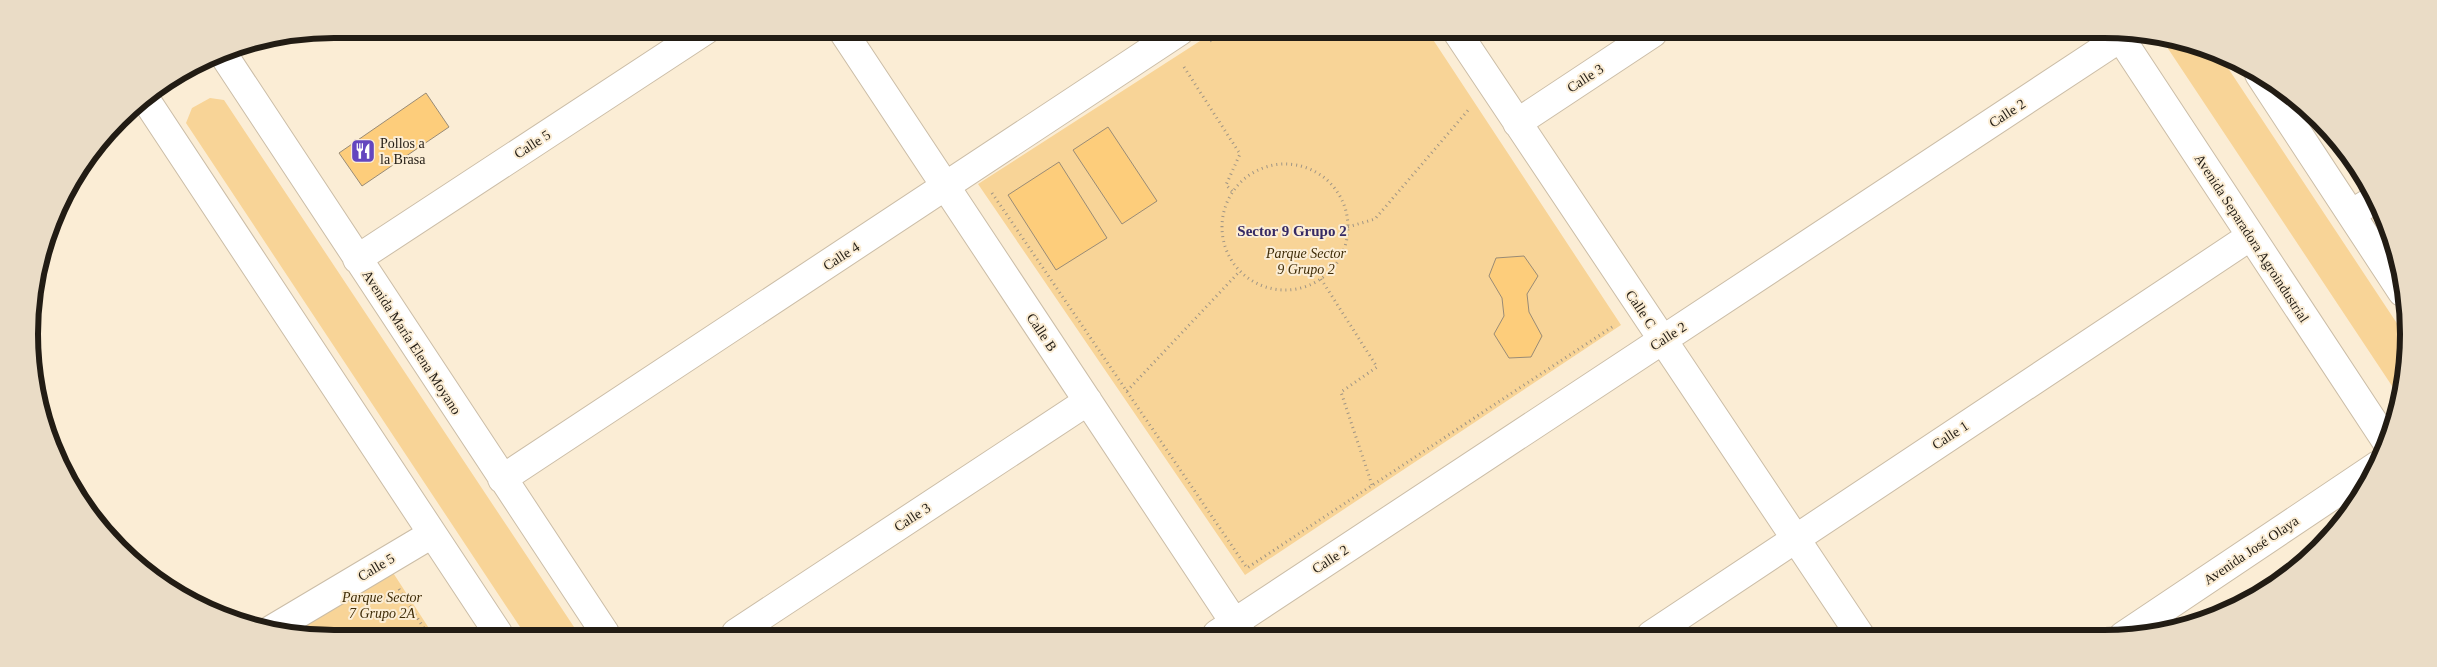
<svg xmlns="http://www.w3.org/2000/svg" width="2437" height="667" viewBox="0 0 2437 667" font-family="Georgia,serif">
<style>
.green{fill:#f8d497}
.building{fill:#fdcd7b;stroke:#998b76}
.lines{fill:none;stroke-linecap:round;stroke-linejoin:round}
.minor-casing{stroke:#cbbda7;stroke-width:30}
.path{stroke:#a09584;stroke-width:3;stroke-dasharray:1 4;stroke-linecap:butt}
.minor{stroke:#fff;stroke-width:28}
.labels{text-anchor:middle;stroke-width:4;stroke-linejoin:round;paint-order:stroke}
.street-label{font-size:14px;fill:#221c14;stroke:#fbedd5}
.poi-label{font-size:14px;fill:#221c14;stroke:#fbedd5;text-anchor:start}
.park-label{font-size:14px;font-style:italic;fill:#3f2c07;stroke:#fbedd5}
.neighbourhood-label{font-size:15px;font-weight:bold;fill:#352964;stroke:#fbedd5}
.rim{fill:none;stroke:#221c14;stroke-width:6}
</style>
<rect width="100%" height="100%" fill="#fbedd5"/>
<!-- green -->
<path class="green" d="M1214,32H1428L1621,325L1245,575L978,184Z
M2159,35L2222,59L2402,331V393L2400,398Z
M210,98L224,100L578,633H524L186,123L192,108Z
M390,568L432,633L292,632Z"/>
<!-- building -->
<path class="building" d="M426,93L449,127L362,186L339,153Z
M1108,127L1157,201L1122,224L1073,150Z
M1059,162L1107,238L1056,270L1008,195Z
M1524,256L1538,276L1527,294L1529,312L1542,336L1531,357L1509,358L1494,334L1504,316L1502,298L1489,276L1496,258Z"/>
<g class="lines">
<defs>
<path id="minor" d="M842,30L1242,634
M1457,32L1860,635
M2118,34L2386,441
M221,51L605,633
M2259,74L2402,292
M144,97L498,633
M1517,123L1653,33
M2351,214L2372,201
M357,259L706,30
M502,479L1180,31
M269,631L432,534
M736,633L1088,401
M1217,634L2120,38
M1651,635L2251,236
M2123,636L2378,465"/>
</defs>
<!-- minor casing -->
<use href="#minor" class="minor-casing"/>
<!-- path -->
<path class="path" d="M1210,41L1224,32
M1184,67L1240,154L1226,185L1233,192
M1222 227a63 63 0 1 1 126 0a63 63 0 1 1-126 0Z
M992,193L1247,568L1615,325
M1348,227L1375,219L1470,108
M1321,279L1377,367L1341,392L1372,485
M1127,391L1240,271
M399,589L427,633"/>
<!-- minor -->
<use href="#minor" class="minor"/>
</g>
<!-- icons -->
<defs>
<symbol id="restaurant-square" viewBox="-11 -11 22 22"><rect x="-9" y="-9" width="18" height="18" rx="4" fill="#6446bf" stroke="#fbedd5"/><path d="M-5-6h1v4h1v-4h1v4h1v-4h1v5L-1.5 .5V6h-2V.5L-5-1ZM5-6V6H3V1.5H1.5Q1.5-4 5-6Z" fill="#fff"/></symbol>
</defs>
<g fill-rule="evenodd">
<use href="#restaurant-square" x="349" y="137" width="28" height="28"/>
</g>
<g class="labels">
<!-- street labels -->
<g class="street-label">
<text transform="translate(1585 78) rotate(-33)" y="5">Calle 3</text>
<text transform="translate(2007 113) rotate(-33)" y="5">Calle 2</text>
<text transform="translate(532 144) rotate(-33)" y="5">Calle 5</text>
<text transform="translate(2252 238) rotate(57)" y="5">Avenida Separadora Agroindustrial</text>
<text transform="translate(841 256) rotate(-33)" y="5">Calle 4</text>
<text transform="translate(1641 309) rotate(56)" y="5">Calle C</text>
<text transform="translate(1042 332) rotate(56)" y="5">Calle B</text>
<text transform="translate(1668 336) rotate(-33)" y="5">Calle 2</text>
<text transform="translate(412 342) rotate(57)" y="5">Avenida María Elena Moyano</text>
<text transform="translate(1950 435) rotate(-33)" y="5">Calle 1</text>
<text transform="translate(912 517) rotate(-33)" y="5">Calle 3</text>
<text transform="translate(2251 550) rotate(-34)" y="5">Avenida José Olaya</text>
<text transform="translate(1330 559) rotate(-33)" y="5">Calle 2</text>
<text transform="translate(376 567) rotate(-31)" y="5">Calle 5</text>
</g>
<!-- poi labels -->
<g class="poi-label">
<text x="380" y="148">Pollos a<tspan x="380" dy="16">la Brasa</tspan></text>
</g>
<!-- park labels -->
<g class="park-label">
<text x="1306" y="258">Parque Sector<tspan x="1306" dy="16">9 Grupo 2</tspan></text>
<text x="382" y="602">Parque Sector<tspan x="382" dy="16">7 Grupo 2A</tspan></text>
</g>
<!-- neighbourhood labels -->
<g class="neighbourhood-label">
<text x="1292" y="236">Sector 9 Grupo 2</text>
</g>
</g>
<!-- crop -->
<path d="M0 0H2437V667H0ZM334 38H2104A296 296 0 0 1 2400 334V334A296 296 0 0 1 2104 630H334A296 296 0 0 1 38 334V334A296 296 0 0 1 334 38Z" fill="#eadcc6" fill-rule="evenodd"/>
<path class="rim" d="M334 38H2104A296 296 0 0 1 2400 334V334A296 296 0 0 1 2104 630H334A296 296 0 0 1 38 334V334A296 296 0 0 1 334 38Z"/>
</svg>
